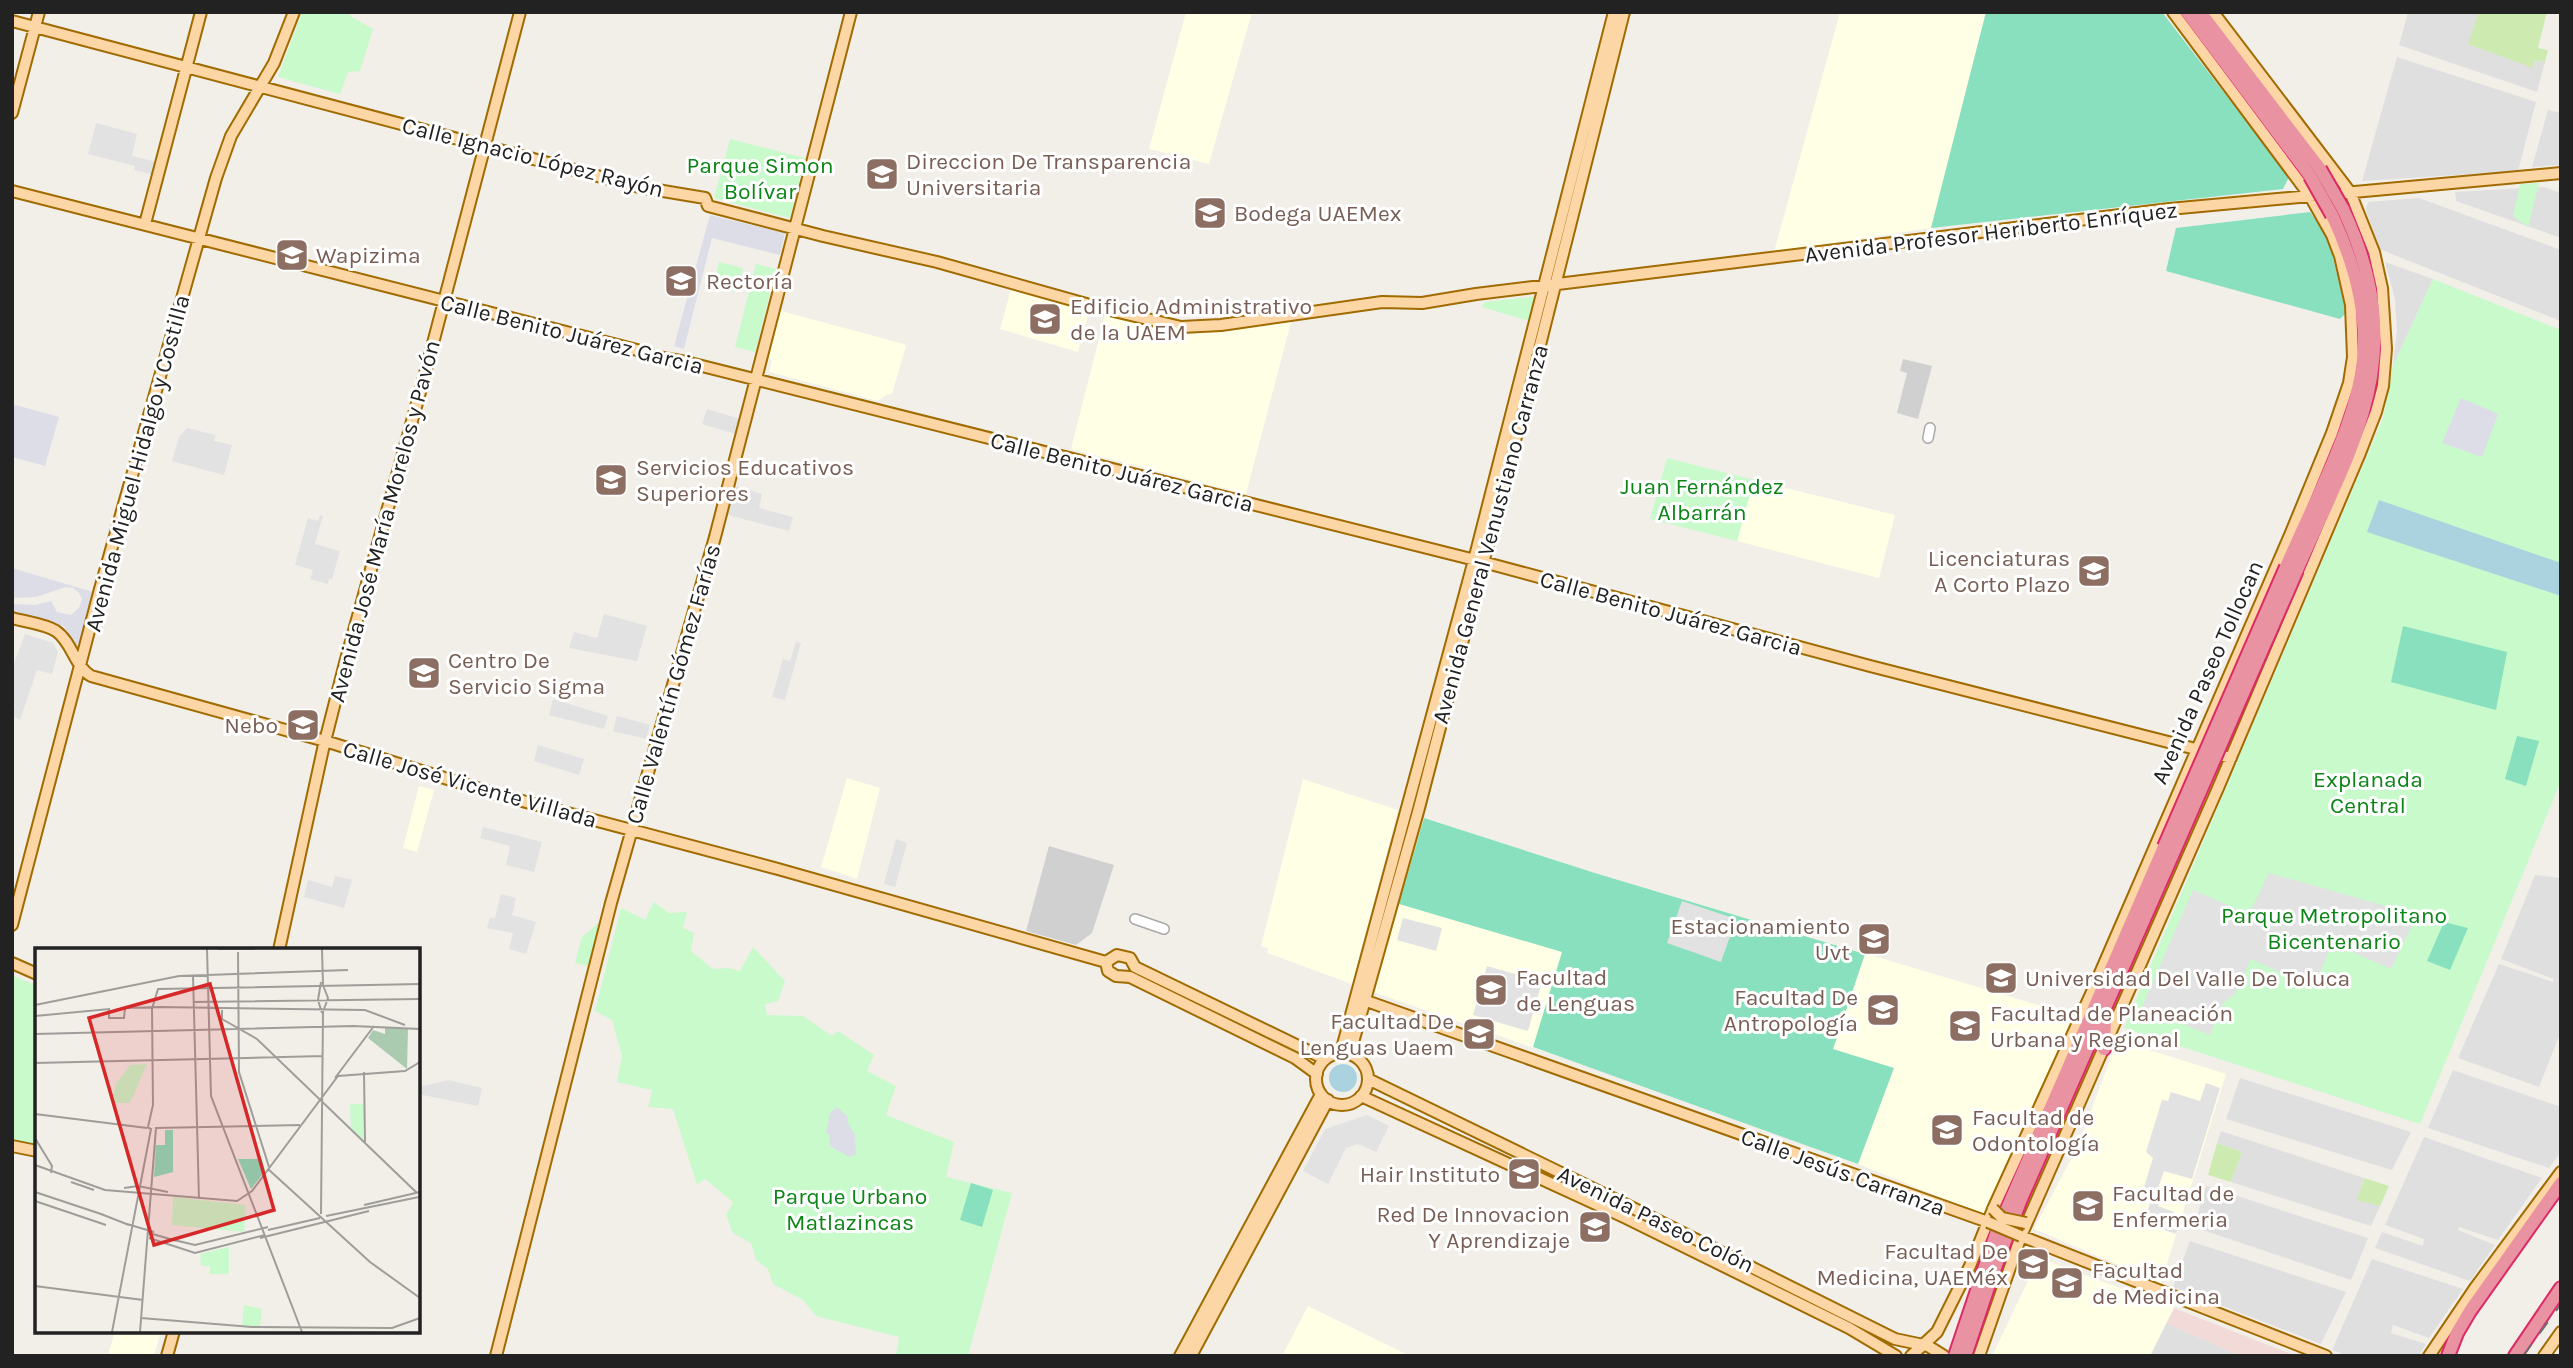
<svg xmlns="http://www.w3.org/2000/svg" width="2573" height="1368" viewBox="0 0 2573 1368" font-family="Karla,sans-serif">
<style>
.residential{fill:#e0dfdf}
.commercial{fill:#f2dad9}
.education{fill:#ffffe5}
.religious{fill:#d0d0d0}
.grass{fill:#cdebb0}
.park{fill:#c8facc}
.pitch{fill:#88e0be}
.parking{fill:#e2e2e2}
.plaza{fill:#dddde8}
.water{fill:#aad3df}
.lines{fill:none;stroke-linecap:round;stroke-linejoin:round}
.minor-casing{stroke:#a9a9a9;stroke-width:12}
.major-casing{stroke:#a06b00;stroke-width:14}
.highway-casing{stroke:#dc2a67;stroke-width:16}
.minor{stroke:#fff;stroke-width:9}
.major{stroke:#fcd6a4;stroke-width:10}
.highway{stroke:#e892a2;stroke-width:12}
.rail{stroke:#707070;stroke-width:2;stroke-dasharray:14 14;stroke-linecap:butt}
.major-bridge-casing{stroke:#a06b00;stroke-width:14;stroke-linecap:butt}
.highway-bridge-casing{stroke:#dc2a67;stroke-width:16;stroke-linecap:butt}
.major-bridge{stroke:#fcd6a4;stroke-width:10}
.highway-bridge{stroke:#e892a2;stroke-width:12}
.labels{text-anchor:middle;stroke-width:6;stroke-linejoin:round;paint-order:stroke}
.street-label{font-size:23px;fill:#222;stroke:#fff}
.education-label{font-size:23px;fill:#785e54;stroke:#fff;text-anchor:start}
.park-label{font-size:23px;fill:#0c8416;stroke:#fff}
.inset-road{fill:none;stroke:#9f9d99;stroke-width:2}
.view{fill:#d62828;fill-opacity:0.15;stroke:#d62828;stroke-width:3.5}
.inset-edge{fill:none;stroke:#222;stroke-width:3.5}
</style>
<rect width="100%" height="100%" fill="#f2efe9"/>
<!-- residential -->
<path class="residential" d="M2408,12H2479L2469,44L2533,67L2535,60L2545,62L2537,92L2399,45Z
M2397,57L2536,102L2518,171L2362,181Z
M2548,110L2561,113V165L2532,167Z
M2544,187L2561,193V238L2456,201L2455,192Z
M2419,198L2561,250V321L2379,249L2366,210L2368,202Z
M2385,262L2433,279L2393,366L2397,331L2395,299Z
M2535,875L2561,878V1031L2539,1087L2458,1058L2499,964L2553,982L2554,979L2501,959Z
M2453,1070L2561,1107V1152L2549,1168L2428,1128Z
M2240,1078L2411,1132L2392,1170L2226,1119Z
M2221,1131L2364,1178L2358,1199L2380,1206L2371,1226L2231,1182L2242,1152L2217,1143Z
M2424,1137L2542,1178L2498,1240L2459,1227L2458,1230L2495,1245L2470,1281L2375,1248L2382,1232L2423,1246L2424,1239L2385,1225Z
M2206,1186L2368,1238L2351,1280L2194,1227Z
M2190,1241L2346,1292L2321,1344L2173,1287Z
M2372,1259L2463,1289L2429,1338L2393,1325L2391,1333L2426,1344L2418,1356H2348L2332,1350Z
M2166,1323L2240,1356H2150Z"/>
<!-- commercial -->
<path class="commercial" d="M2174,1308L2296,1356H2240L2166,1323Z"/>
<!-- education -->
<path class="education" d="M1186,12H1252L1209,164L1149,149Z
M1840,12H1986L1931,228L1774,252Z
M1012,286L1090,308L1078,352L1000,329Z
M781,311L904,344L906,346L892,394L886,395L878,401L769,372L772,360L767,358L778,313Z
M1106,311L1192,334L1291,322L1246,494L1071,449Z
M1754,480L1895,515L1879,578L1737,541Z
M847,778L880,788L857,879L821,867Z
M1303,779L1398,810L1352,984L1267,953L1268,948L1261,946Z
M419,786L434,790L417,852L403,848Z
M1424,818L1595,873L2075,1016L1985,1215L1858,1164L1681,1099L1373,992Z
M2127,1043L2226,1074L2161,1283L2034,1229L2077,1148L2116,1044L2125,1047Z
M2039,1258L2174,1308L2150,1356H1992Z
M1308,1306L1410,1356H1282Z
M115,1331H161L154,1356H108Z"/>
<!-- religious -->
<path class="religious" d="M1903,359L1932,366L1918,419L1897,413L1907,373L1900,371Z
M1049,846L1114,865L1092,933L1076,945L1026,931Z"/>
<!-- grass -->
<path class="grass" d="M2479,12H2547L2538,48L2548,50L2545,62L2535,60L2533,68L2468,44Z
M2217,1143L2242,1152L2231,1182L2208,1175Z
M2364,1178L2389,1186L2380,1206L2357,1200Z"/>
<!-- park -->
<path class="park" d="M302,12H351L350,16L373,29L360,71L348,72L340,94L278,77Z
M730,139L805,158L790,218L714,198Z
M2539,183L2528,227L2513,216L2520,184Z
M719,262L743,268L737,292L713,287Z
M756,264L776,269L755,352L735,347Z
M2433,279L2561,330V781L2420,1124L2124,1028L2383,418L2393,366Z
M1540,296L1533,322L1482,307L1485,302Z
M1667,458L1754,480L1737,541L1650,519Z
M654,902L669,913L687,912L683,928L694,933L691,951L713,969L728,968L740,971L753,947L785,981L778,1001L765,1004L767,1015L803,1016L832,1036L838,1031L874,1055L867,1071L896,1086L886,1115L954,1142L946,1177L1012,1193L968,1356H896L899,1337L816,1316L803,1300L773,1284L768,1269L756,1260L751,1243L733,1233L726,1215L733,1202L705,1179L697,1185L673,1109L648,1107L652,1090L617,1082L622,1056L612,1020L595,1011L621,908L645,920Z
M601,921L588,966L575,963L582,937Z
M12,975L37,986V1145L12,1139Z"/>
<!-- pitch -->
<path class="pitch" d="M1986,12H2162L2289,177L2283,189L1931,228Z
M2310,212L2328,236L2346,313L2340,319L2166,271L2176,228Z
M2403,626L2507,652L2496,710L2391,682Z
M2517,736L2539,741L2526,786L2505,779Z
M1424,818L1595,873L1865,954L1833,1049L1894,1068L1858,1164L1533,1047L1562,952L1399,904Z
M2444,922L2468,928L2450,970L2427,961Z
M971,1183L993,1190L982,1227L960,1220Z"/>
<!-- parking -->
<path class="parking" d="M96,123L137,134L132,156L157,162L154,175L134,170L135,166L88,154Z
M707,409L740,419L736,434L702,424Z
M187,428L215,435L214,441L232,445L224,475L172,461L179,437Z
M731,485L762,494L759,508L793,517L789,531L724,514Z
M320,515L323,516L315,544L340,551L332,579L329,578L328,584L310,579L313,570L295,565L308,518L318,521Z
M604,614L647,626L637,661L569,648L574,632L597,638Z
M25,634L53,643L58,652L52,674L37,670L20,720L12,715L15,705L12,704V669Z
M796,642L801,643L785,700L772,697L783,659L790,661Z
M553,699L608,716L604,729L549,715Z
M617,716L650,725L646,739L613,731Z
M538,745L584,759L579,775L534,761Z
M483,827L542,842L534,872L506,865L510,846L480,838Z
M896,839L907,843L895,887L884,884Z
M2269,873L2417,915L2391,969L2332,943L2314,988L2251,959L2235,994L2222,1004L2210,1035L2142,1007L2193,890L2249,914Z
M335,876L352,880L344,908L304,897L308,880L332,887Z
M501,894L516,898L512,915L536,922L526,954L509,949L513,933L487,928L490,918H495Z
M1682,901L1736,919L1721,962L1667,943Z
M1403,918L1442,928L1436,951L1397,940Z
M1487,966L1542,982L1528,1031L1473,1015Z
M448,1080L482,1088L478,1106L418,1094V1084L424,1086Z
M2206,1083L2220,1088L2192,1179L2164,1171L2157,1191L2144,1187L2153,1158L2146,1152L2162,1100L2168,1101L2171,1092L2200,1101Z
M1367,1115L1389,1126L1376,1152L1358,1144L1346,1148L1328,1184L1303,1171L1325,1129Z
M2154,1192L2167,1196L2164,1204L2160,1202L2158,1206L2174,1212L2171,1224L2178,1227L2176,1234L2143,1223Z"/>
<!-- plaza -->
<path class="plaza" d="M710,215L785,233L780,255L712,238L684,349L674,346Z
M2461,398L2498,414L2482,457L2442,443Z
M12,404L59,417L45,466L12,457Z
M12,568L93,592L78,648L64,626L12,612V604L35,605L51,601L57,612L71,615L79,608L82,599L79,593L73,588L66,587L36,597L12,598Z
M837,1107L848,1117V1123L855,1135L856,1154L849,1157L830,1146L829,1134L826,1133L830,1113Z"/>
<!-- water -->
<path class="water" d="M2379,500L2561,563V596L2367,532Z
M1329 1078a14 14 0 1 1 28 0a14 14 0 1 1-28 0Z"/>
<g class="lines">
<defs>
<path id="minor" d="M1928,438L1930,428
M1135,919L1164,929"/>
<path id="major" d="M12,21L639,187L705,198L708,206L823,236L937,262L1097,307L1181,327L1221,325L1382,302L1422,303L1476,294L2169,209L2561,173
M12,113L39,12
M12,191L637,350L646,355L686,362L1483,562L1870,666L2231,758
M145,224L201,12
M12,618C26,622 45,624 56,631C72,642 75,667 91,676L325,741L496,794L778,869L1106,962
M12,925L100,589L216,178L231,136L274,63L294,12
M279,950L323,749L345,663L422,385L520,12
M1106,962L1117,955L1130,958L1135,967L1325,1059
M1106,962L1108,971L1116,976L1130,977L1295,1058L1317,1074
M12,963L37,974
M1361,999L1988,1222
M1341,1052L1474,560L1614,12
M1350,1053L1419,808L1541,341L1624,12
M1316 1079a26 26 0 1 1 52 0a26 26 0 1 1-52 0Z
M1368,1079L1631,1207L1895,1339L1928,1346L1944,1356
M1361,1096L1626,1218L1849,1328L1896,1356
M12,1146L37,1151
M2021,1236L2326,1356
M167,1356L174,1331
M496,1356L611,903L715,537L851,12
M1180,1356L1321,1094
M1191,1356L1328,1100
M1911,1356L1937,1332L1970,1266L1993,1209L2091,994L2290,535L2332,433L2349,383L2353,357L2351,305L2340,256L2332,235L2310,196L2173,12
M1979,1356L2021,1236L2218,788L2360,453L2376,412L2383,386L2386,349L2382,288L2374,252L2350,192L2213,12
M2429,1356L2475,1288L2561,1172
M2544,1356L2561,1332"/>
<path id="highway" d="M2187,12L2310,176
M2200,12L2320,169
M2286,567C2311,508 2357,423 2363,360C2368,309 2353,260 2332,215
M2297,570C2356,438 2411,354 2343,209
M2104,1049L2105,1018
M1955,1356L1996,1234L2164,847
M1965,1356L1990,1281L2021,1199L2175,849
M2448,1356L2457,1333L2470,1311L2561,1183
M2515,1356L2561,1288"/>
</defs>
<!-- minor casing -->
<use href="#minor" class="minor-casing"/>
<!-- major casing -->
<use href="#major" class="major-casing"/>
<!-- highway casing -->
<use href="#highway" class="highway-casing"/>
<!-- minor -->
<use href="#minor" class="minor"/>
<!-- major -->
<use href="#major" class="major"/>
<!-- highway -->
<use href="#highway" class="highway"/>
<!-- rail -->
<path class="rail" d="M2523,1356L2561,1304"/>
<defs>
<path id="major-bridge" d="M1993,1209L2002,1218L2026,1223
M1988,1222L2021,1236"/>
<path id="highway-bridge" d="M2320,169L2343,209
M2310,176L2332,215
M2164,847L2286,567
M2175,849L2297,570"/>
</defs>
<!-- major-bridge casing -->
<use href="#major-bridge" class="major-bridge-casing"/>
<!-- highway-bridge casing -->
<use href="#highway-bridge" class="highway-bridge-casing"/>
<!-- major-bridge -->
<use href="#major-bridge" class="major-bridge"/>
<!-- highway-bridge -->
<use href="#highway-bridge" class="highway-bridge"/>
</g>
<!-- icons -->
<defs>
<symbol id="university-square" viewBox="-11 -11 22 22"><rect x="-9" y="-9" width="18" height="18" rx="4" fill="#8d6e63" stroke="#fff"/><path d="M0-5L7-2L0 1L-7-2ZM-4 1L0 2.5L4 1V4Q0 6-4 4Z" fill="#fff"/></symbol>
</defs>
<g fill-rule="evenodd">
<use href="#university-square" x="863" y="155" width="38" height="38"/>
<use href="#university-square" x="1191" y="194" width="38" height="38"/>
<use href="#university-square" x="273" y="236" width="38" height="38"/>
<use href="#university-square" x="662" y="262" width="38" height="38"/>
<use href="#university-square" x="1026" y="300" width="38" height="38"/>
<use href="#university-square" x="592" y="461" width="38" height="38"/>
<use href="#university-square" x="2075" y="552" width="38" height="38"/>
<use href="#university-square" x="405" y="654" width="38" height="38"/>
<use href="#university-square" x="284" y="706" width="38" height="38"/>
<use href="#university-square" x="1855" y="920" width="38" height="38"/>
<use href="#university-square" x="1982" y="959" width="38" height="38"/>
<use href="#university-square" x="1472" y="971" width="38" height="38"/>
<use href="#university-square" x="1864" y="991" width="38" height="38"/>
<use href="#university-square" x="1946" y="1007" width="38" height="38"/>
<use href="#university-square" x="1460" y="1015" width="38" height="38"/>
<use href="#university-square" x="1928" y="1111" width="38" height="38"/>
<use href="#university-square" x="1505" y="1155" width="38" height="38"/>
<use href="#university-square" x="2069" y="1187" width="38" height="38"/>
<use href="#university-square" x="1576" y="1208" width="38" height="38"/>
<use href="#university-square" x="2014" y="1245" width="38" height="38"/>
<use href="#university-square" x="2048" y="1264" width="38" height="38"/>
</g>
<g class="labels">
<!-- street labels -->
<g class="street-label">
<text transform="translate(533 157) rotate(14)" y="8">Calle Ignacio López Rayón</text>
<text transform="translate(1991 232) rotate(-7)" y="8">Avenida Profesor Heriberto Enríquez</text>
<text transform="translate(572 334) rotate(14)" y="8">Calle Benito Juárez Garcia</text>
<text transform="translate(137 463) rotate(-75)" y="8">Avenida Miguel Hidalgo y Costilla</text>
<text transform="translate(1122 472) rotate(14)" y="8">Calle Benito Juárez Garcia</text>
<text transform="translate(384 521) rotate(-75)" y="8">Avenida José María Morelos y Pavón</text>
<text transform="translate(1490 534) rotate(-75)" y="8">Avenida General Venustiano Carranza</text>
<text transform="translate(1671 613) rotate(15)" y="8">Calle Benito Juárez Garcia</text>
<text transform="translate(2207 672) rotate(-66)" y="8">Avenida Paseo Tollocan</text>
<text transform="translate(673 684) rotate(-74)" y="8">Calle Valentín Gómez Farías</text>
<text transform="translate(470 784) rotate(16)" y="8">Calle José Vicente Villada</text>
<text transform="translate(1843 1172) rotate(20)" y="8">Calle Jesús Carranza</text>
<text transform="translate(1656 1219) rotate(26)" y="8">Avenida Paseo Colón</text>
</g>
<!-- education labels -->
<g class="education-label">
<text x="906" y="169">Direccion De Transparencia<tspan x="906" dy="26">Universitaria</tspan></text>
<text x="1234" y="221">Bodega UAEMex</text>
<text x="316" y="263">Wapizima</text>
<text x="706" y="289">Rectoría</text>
<text x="1070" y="314">Edificio Administrativo<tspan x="1070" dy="26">de la UAEM</tspan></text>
<text x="636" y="475">Servicios Educativos<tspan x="636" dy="26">Superiores</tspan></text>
<text x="2070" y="566" text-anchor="end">Licenciaturas<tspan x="2070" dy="26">A Corto Plazo</tspan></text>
<text x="448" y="668">Centro De<tspan x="448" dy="26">Servicio Sigma</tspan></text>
<text x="278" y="733" text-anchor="end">Nebo</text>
<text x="1850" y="934" text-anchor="end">Estacionamiento<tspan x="1850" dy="26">Uvt</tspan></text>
<text x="1516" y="985">Facultad<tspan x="1516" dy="26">de Lenguas</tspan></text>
<text x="2025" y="986">Universidad Del Valle De Toluca</text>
<text x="1858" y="1005" text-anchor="end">Facultad De<tspan x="1858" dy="26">Antropología</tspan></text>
<text x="1990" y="1021">Facultad de Planeación<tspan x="1990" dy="26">Urbana y Regional</tspan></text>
<text x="1454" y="1029" text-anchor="end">Facultad De<tspan x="1454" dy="26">Lenguas Uaem</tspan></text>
<text x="1972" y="1125">Facultad de<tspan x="1972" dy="26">Odontología</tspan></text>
<text x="1500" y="1182" text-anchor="end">Hair Instituto</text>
<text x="2112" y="1201">Facultad de<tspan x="2112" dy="26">Enfermeria</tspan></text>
<text x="1570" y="1222" text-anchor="end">Red De Innovacion<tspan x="1570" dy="26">Y Aprendizaje</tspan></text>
<text x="2008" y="1259" text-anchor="end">Facultad De<tspan x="2008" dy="26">Medicina, UAEMéx</tspan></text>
<text x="2092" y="1278">Facultad<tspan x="2092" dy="26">de Medicina</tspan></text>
</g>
<!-- park labels -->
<g class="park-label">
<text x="760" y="173">Parque Simon<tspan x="760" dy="26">Bolívar</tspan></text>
<text x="1702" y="494">Juan Fernández<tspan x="1702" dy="26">Albarrán</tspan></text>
<text x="2368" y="787">Explanada<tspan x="2368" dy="26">Central</tspan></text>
<text x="2334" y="923">Parque Metropolitano<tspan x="2334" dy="26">Bicentenario</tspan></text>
<text x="850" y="1204">Parque Urbano<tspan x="850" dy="26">Matlazincas</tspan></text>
</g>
</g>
<!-- overview -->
<g transform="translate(35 948)">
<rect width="385" height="385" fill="#f2efe9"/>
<path d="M350,80L373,81L372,121L333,90L338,82L350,86Z" fill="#aacbaf"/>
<path d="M112,116L95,155H76L81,136L95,117ZM315,156H329L328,191L316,180ZM138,249L211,257L209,284L137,277ZM194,299V326H175V318H166L165,306ZM209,357L227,361L225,378H207Z" fill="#c8facc"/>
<path d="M130,182H138V224L119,229L121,197H130ZM203,211H227L230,223L216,241Z" fill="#88e0be"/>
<path class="inset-road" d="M172,1L176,148L267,384M183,1H220M203,4L204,124L234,219M158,27L164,251M286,34L283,52L287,65M158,54L385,51M0,57L144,28L313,22M187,62V71L222,91L382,245M0,68L74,61V70H89L90,60L125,59L330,62L370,77M0,86L318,78L385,81M0,115L288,108M329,124L330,194M300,130L339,78M0,166L112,180M113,179L118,157L117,61L123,41L385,36M120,180L265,177M0,190L17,218L16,225M0,217L70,242L202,253L217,243L303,128L370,123L385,114M233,221L335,314L385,350M36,234L59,242M89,240L103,238L133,244M0,244L69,267M0,253L71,277M329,257L385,244M66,266L94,277M286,266L288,64L293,50L288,37L287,1M291,268L384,249M92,276L119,284M233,282L285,270M114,285L142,293M114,290L160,305L230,287M225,290L334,263M139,292L160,297L233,279M0,338L108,352M106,370L217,379L357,380L385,370M77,384L116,181L112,179M105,384L121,180"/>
<path class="view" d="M175,36L239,262L119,297L54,70Z"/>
<rect width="385" height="385" class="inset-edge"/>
</g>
<!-- border -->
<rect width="2573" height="1368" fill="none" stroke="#222222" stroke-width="28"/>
</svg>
